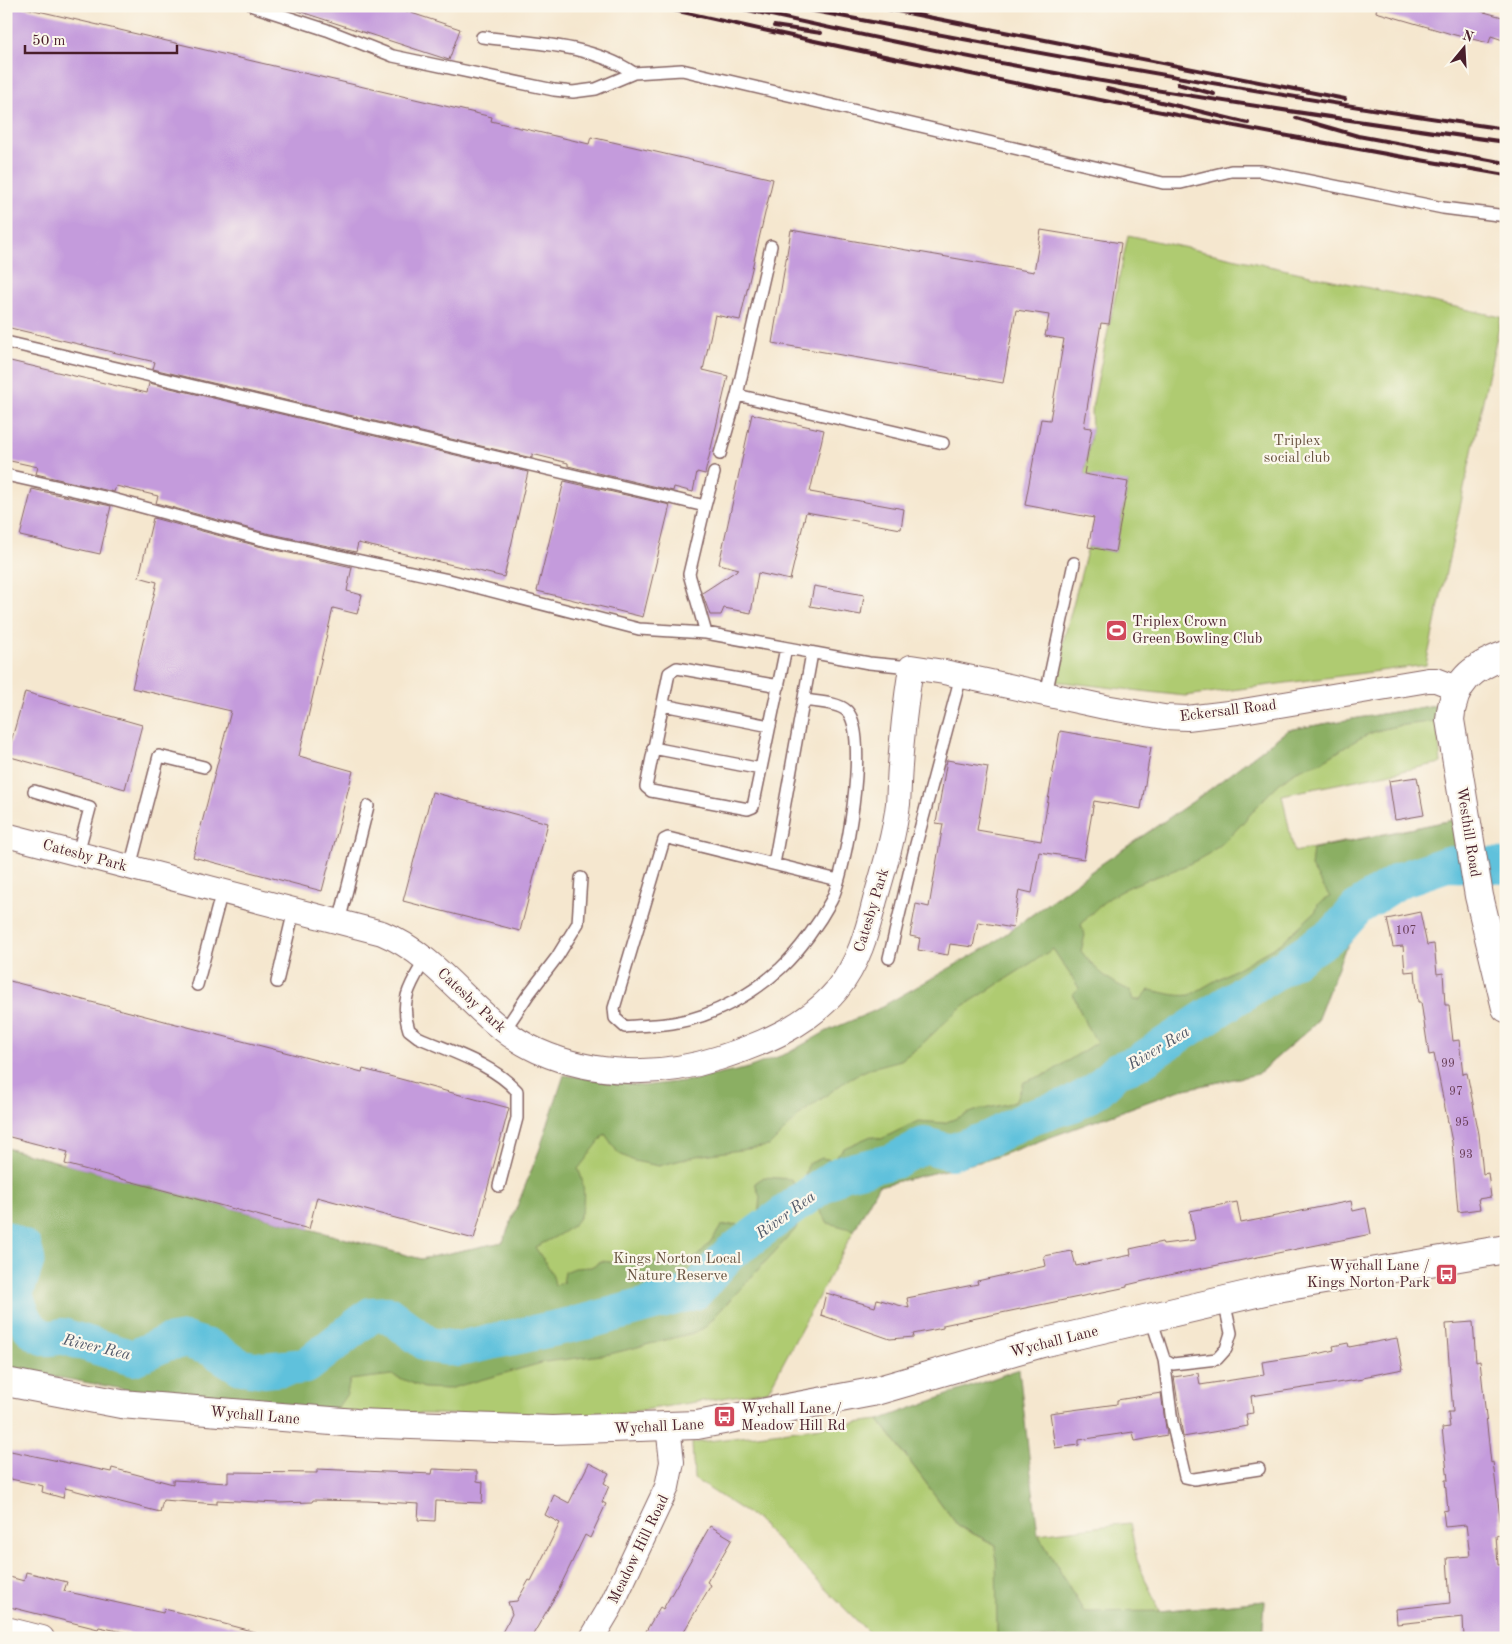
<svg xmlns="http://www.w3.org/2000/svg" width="1512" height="1644" viewBox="0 0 1512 1644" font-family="'Old Standard TT',serif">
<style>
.green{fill:#afcb71;stroke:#7c754e}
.forest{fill:#8baf63;stroke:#6a6747;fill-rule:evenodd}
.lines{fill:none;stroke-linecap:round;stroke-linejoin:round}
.river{stroke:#5ec1dc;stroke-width:36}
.building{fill:#c49bdc}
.service-casing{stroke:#866564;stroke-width:14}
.minor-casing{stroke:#866564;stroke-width:26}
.tertiary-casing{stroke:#866564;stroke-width:30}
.service{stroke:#fff;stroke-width:11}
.minor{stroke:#fff;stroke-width:24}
.tertiary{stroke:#fff;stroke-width:28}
.rail{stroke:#4a1f2b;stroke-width:4}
.labels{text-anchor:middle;stroke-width:4.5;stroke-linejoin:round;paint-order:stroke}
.number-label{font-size:12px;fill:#683e57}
.park-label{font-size:15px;fill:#685340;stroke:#fbf7ec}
.poi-label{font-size:15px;fill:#4a1f2b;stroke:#fbf7ec;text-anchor:start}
.street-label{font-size:15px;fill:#4a1f2b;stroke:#fbf7ec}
.water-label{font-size:16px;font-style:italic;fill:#515869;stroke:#fbf7ec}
</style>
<rect width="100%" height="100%" fill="#fbf7ec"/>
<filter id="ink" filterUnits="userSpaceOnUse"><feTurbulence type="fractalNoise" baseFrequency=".02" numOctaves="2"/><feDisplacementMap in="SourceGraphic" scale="10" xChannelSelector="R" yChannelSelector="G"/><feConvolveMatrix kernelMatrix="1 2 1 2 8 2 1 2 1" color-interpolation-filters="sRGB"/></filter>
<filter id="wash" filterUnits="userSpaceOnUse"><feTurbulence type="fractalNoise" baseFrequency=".0096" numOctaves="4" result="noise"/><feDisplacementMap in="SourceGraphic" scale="20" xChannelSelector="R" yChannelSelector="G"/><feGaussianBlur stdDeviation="1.12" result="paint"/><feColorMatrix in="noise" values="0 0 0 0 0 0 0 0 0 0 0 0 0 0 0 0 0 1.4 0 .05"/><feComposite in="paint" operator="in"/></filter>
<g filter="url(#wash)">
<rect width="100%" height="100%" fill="#f5e7cf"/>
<!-- green -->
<path class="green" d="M1128,235L1501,317L1426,665L1185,696L1053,681L1088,547L1115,552L1128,483L1084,474L1092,428L1091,412Z
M1435,705L1441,763L1282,795L1294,852L1453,820L1458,875L1375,908L1344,951L1316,1023L1258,1074L1180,1090L987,1160L878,1186L768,1391L591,1418L352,1412L6,1368V1148L421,1259L503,1242L539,1151L606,1134L683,1126L992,944L1100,865L1201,796L1288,730Z
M879,1420L958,1526L996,1545L1084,1612L1038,1534L1130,1523L1137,1560L1159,1611L1265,1601L1262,1638H874L756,1519L694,1479L692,1443Z"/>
<!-- forest -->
<path class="forest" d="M1435,705L1437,721C1417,724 1396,725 1377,731C1357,737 1340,752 1321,762C1311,766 1298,769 1290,775C1259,797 1240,834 1208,854C1160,883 1120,876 1081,925L1085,935L1081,951C1095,970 1110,982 1131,991L1134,1000H1140L1149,990C1164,992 1175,997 1190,995L1280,944L1316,911L1318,904L1330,897L1311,867L1313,849L1453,820L1458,875L1375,908L1344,951L1316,1023L1258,1074L1180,1090L987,1160L878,1186L854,1230L828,1223L813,1201L794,1231L704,1328L693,1333L610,1354L545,1362L448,1389L424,1388L392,1375L350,1380L347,1394L335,1411L145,1393L6,1368V1148L421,1259L503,1242L539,1151L564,1075L643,1086L693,1080L745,1069L788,1053L827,1031L874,1011L992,944L1103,863L1201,796L1288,730ZM1053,949L1079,988L1073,994L1086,1025L1097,1042L1049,1073L1024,1082L1015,1102L975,1111L944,1123L918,1121L881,1139L871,1136L844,1148L832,1160L822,1158L808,1164L805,1176L811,1187L801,1196L791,1179L764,1177L755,1183L760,1197L758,1216L742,1228L737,1224L721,1226C715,1237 704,1250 695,1258C690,1262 682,1263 676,1267L663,1259L641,1266L632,1260L619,1263L601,1261L591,1267L575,1268L565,1272L563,1283L555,1285C553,1270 543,1260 535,1247C547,1241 572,1230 578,1219C586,1207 585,1181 578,1169L605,1134L618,1153L634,1161L659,1166L696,1156L769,1146L802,1113L850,1078L871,1068L901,1060L920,1046L959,1009Z
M1019,1369L1038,1534L1084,1612L1159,1611L1265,1601L1262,1638H997L996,1545L958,1526L879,1420Z"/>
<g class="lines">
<!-- river -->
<path class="river" d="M6,1239L24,1248L27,1259L15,1295
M15,1295C23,1319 33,1345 62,1336L133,1358L166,1343L185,1340L211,1348L241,1367L264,1370L306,1366L371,1315L388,1314L429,1345L458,1349L585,1322L695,1292L729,1254L820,1187L842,1173L894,1161L924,1145L951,1152L990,1138L1030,1117L1073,1104L1098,1089L1117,1070L1137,1063L1336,932L1357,908L1400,880L1447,864L1506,866"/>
</g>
<g id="blocks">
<!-- building -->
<path class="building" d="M6,6H17L492,117L491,121L589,144L591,137L773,179L740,320L715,315L703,370L728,376L705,474L697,472L693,492L674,487L673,491L568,466V463L532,454V458L153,369L155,362L6,327Z
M293,6H390L460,29L449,60L292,9Z
M1377,6H1462L1506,18V41L1491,36L1489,43L1455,35L1376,12Z
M791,230L1034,272L1041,230L1121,243L1109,324L1101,323L1084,427L1092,428L1084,474L1128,482L1115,552L1088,547L1094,518L1025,505L1041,419L1050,420L1064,339L1045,336L1049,315L1016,310L1003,383L772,343Z
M6,360L147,393L149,383L528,472L504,577L358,543L356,552L262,532L156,503L158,496L116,486L114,492L36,474L38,467L6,460Z
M752,414L824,430L810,492L904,509L901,529L806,512L790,580L758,573L751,613L724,608L721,615H710L702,593L739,569L719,564Z
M564,481L670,505L643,617L537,591Z
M32,489L111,506L100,554L20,536Z
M153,518L258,546L352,567L347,591L362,595L357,614L333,608L299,756L353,771L322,891L193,857L231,711L132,688L157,582L139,577Z
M814,586L864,595L861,615L810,606Z
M25,692L142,725L125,789L7,756Z
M1060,731L1151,747L1141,809L1094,801L1084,859L1039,852L1032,893L1019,890L1013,928L978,922L973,947L950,944L948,955L918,950L920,938L910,936L916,904L929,907L943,824L936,823L947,760L988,767L977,830L1041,841Z
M1417,777L1424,815L1395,820L1389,781Z
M432,792L548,823L520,931L403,901Z
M1420,912L1427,945L1434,944L1437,974L1443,973L1445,1005H1449L1453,1041L1459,1040L1463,1074L1467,1073L1479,1134L1483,1174L1488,1173L1491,1197L1478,1199L1480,1209L1458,1212L1452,1142L1434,1054L1429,1055L1421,1002H1418L1415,971L1405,972L1403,946L1393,947L1387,919Z
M6,980L362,1072L363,1069L509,1108L474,1239L317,1197L309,1229L65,1164L68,1152L6,1136Z
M1351,1201L1353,1211L1366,1208L1371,1234L1169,1275L1127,1285V1287L943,1325V1328L913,1334L914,1337L890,1339L821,1315L826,1293L875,1307L877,1299L909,1308L907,1298L978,1284L977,1281L1046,1266L1044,1256L1072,1251L1076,1266L1131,1255L1130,1249L1162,1242L1163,1244L1195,1240L1190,1211L1237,1202L1241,1223Z
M1473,1322L1476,1362L1480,1361L1491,1463L1493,1462L1502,1534L1496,1535L1498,1565L1506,1564V1638H1464L1463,1617L1397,1624L1396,1609L1450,1603L1447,1558L1470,1556L1466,1525L1445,1527L1443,1511L1448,1510L1445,1480H1448L1442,1428L1450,1427L1448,1412H1453L1446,1324Z
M1397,1338L1403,1369L1363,1377V1379L1251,1396L1253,1413L1246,1414L1248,1426L1183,1437L1174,1377L1198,1373L1200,1385L1264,1375L1262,1362L1322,1353L1334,1350L1333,1346L1348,1343L1349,1347Z
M1161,1393L1167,1435L1135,1441L1133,1432L1079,1440V1445L1055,1448L1050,1413L1117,1404V1400Z
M6,1450L111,1472L112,1468L173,1484V1480L228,1483V1472L317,1473V1469L432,1474L433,1469L477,1471V1481L483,1482L482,1503L436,1501L435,1521L418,1520L419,1504L368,1501L313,1500L312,1502L278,1503L217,1500V1504L163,1500L160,1512L65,1488L63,1498L42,1492L43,1486L6,1478Z
M589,1463L609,1473L604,1483L609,1486L602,1502L606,1504L590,1538L585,1535L556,1595L531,1638H499L512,1614L508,1602L517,1601L529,1580L531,1581L560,1523L545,1515L554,1495L569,1503Z
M710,1526L732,1539L707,1582L711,1585L680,1638H642L660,1607L663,1609Z
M26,1572L67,1582L64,1591L163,1613L164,1609L190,1615L255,1632L254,1638H152L99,1627L98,1629L6,1606V1576L24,1581Z"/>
</g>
</g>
<g filter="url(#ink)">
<use href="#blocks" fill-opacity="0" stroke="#866564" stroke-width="1"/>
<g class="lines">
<defs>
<path id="service" d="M253,6L327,30L393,56L554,90L573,92L596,89L634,73L682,70L1163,183H1181L1231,171H1261L1443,208L1506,216
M482,37C532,43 590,44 634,73
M6,342L705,506L689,574L706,633
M737,395L771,246
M720,454L737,395L943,443
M6,475L109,498L260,539L449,580L639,629L706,633L869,663L911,667
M705,506L714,473
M779,686L677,668L669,673L646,787L651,791L748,809L753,807L786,648
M1046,694L1074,563
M804,700C816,702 838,702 847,711C870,735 846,872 831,901C819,923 800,950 781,968C754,993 714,1016 678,1022C661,1026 642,1025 625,1027L615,1018L614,1008L664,840L668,838L838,880
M663,705L770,726
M653,748L761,769
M34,791L90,808L78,853
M774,864L812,653
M130,867L159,756L204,767
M339,922L368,806
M426,958C411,984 399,999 409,1030L418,1037C451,1052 493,1064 517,1091V1118L499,1186
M889,958L915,848L961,676
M277,982L294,910
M197,985L222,891
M504,1031L528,995L557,957L578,923L581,878
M1151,1318L1164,1359L1173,1364L1217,1359L1226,1349L1231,1333L1224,1301
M1164,1359L1172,1422L1185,1477L1194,1479L1259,1469"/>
<path id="minor" d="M6,835L382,933C447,960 475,1023 538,1051C594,1076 661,1077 719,1058C762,1044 807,1026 837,990C858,964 867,933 875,900C884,869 894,837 898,804C899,791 899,778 900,766C902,733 906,700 911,667L944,672L1105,707L1164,717L1187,718L1237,712L1428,680H1436L1457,688
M6,1629L42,1638
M592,1638L611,1606L667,1487L672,1462L668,1426"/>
<path id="tertiary" d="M1506,655C1472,667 1453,682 1450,720L1479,896L1506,1008
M6,1382L121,1404L356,1423L552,1430L697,1425L872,1392L1042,1343L1277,1288L1506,1249"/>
</defs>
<!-- service casing -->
<use href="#service" class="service-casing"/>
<!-- minor casing -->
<use href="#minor" class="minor-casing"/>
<!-- tertiary casing -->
<use href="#tertiary" class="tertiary-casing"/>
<!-- service -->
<use href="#service" class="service"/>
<!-- minor -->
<use href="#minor" class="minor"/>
<!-- tertiary -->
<use href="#tertiary" class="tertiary"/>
<!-- rail -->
<path class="rail" d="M656,6C938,70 1221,126 1506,175
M730,6C820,26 910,46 1001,63C1168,94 1337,119 1506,142
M788,6C1027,52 1265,95 1506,129
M872,6L1345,99
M774,26L821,33
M1178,84L1214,94
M1107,89L1248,123
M1296,118L1358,136L1506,163"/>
</g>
</g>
<!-- icons -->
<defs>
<symbol id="stadium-square" viewBox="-11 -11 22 22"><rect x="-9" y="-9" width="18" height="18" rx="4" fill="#d1495b" stroke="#fbf7ec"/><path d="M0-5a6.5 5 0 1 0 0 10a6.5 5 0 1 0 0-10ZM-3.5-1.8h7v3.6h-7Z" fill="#fff"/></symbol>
<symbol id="bus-square" viewBox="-11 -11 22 22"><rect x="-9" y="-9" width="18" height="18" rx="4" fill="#d1495b" stroke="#fbf7ec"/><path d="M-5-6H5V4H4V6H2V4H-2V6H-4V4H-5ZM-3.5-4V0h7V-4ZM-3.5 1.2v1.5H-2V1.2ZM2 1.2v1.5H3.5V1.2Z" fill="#fff"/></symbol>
</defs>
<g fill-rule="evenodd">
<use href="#stadium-square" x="1104" y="618" width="25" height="25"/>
<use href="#bus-square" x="1434" y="1262" width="25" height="25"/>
<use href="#bus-square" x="712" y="1404" width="25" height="25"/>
</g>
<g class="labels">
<!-- number labels -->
<g class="number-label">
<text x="1406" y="934">107</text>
<text x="1448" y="1067">99</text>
<text x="1456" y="1095">97</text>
<text x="1462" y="1126">95</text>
<text x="1466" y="1158">93</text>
</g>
<!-- park labels -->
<g class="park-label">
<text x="1297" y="445">Triplex<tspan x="1297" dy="17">social club</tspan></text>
<text x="677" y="1263">Kings Norton Local<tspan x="677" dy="17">Nature Reserve</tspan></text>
</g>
<!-- poi labels -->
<g class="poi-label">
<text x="1132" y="626">Triplex Crown<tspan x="1132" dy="17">Green Bowling Club</tspan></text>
<text x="1430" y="1270" text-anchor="end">Wychall Lane /<tspan x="1430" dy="17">Kings Norton Park</tspan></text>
<text x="741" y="1413">Wychall Lane /<tspan x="741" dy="17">Meadow Hill Rd</tspan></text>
</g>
<!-- street labels -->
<g class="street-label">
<text transform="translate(1228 710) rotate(-7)" y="5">Eckersall Road</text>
<text transform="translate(1469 832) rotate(81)" y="5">Westhill Road</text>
<text transform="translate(85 855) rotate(15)" y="5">Catesby Park</text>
<text transform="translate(871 910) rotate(-73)" y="5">Catesby Park</text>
<text transform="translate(472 1000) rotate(43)" y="5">Catesby Park</text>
<text transform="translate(1054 1341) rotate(-14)" y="5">Wychall Lane</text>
<text transform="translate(255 1415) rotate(5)" y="5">Wychall Lane</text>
<text transform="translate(659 1426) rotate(-3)" y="5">Wychall Lane</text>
<text transform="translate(638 1549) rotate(-64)" y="5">Meadow Hill Road</text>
</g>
<!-- water labels -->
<g class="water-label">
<text transform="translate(1158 1047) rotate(-31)" y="6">River Rea</text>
<text transform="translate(785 1214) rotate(-36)" y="6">River Rea</text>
<text transform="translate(97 1346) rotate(13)" y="6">River Rea</text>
</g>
</g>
<!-- margin -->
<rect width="1512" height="1644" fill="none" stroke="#fbf7ec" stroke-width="25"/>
<!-- north arrow -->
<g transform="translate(1464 48) rotate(18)" stroke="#fbf7ec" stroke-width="4" paint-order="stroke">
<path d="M0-4L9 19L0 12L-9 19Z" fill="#4a1f2b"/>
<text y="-8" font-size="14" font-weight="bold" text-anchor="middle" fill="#4a1f2b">N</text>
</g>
<!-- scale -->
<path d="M25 45v8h152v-8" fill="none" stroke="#4a1f2b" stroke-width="2.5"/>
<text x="32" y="45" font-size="15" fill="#4a1f2b" stroke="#fbf7ec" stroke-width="4" paint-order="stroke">50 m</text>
</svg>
